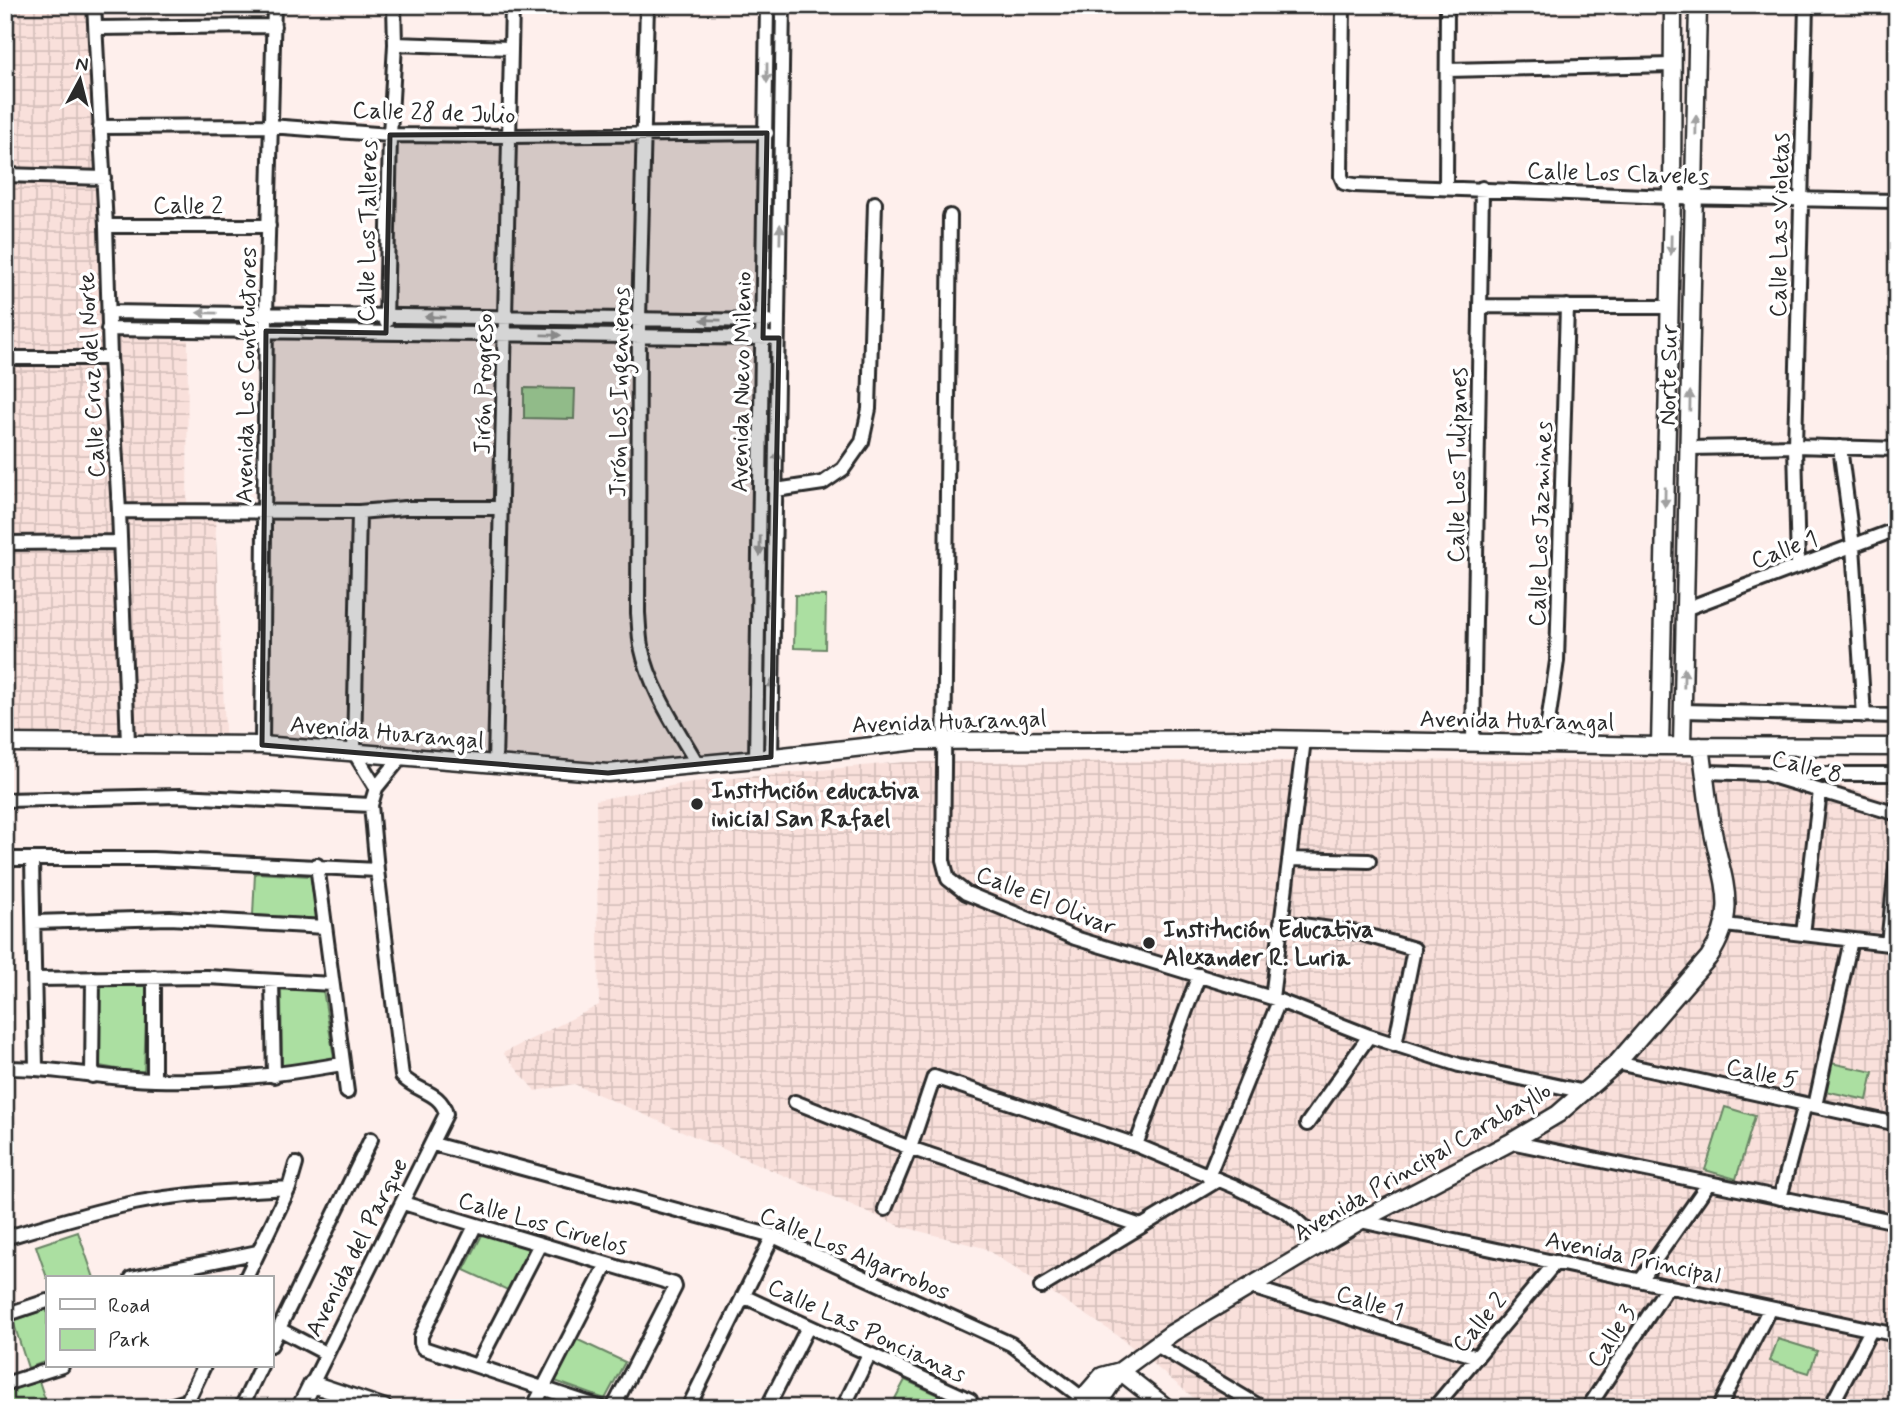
<svg xmlns="http://www.w3.org/2000/svg" width="1902" height="1413" viewBox="0 0 1902 1413" font-family="Mynerve,sans-serif">
<style>
.industrial{fill:url(#industrial-grid)}
.park{fill:#abdfa1;stroke:#6b8566;stroke-width:2}
.lines{fill:none;stroke-linecap:round;stroke-linejoin:round}
.street-casing{stroke:#2b2b2b;stroke-width:18}
.secondary-casing{stroke:#2b2b2b;stroke-width:21}
.street{stroke:#fff;stroke-width:12}
.secondary{stroke:#fff;stroke-width:16}
.oneway{fill:#a0a0a0}
.marked{fill:#2b2b2b;fill-opacity:0.2;stroke:#2b2b2b;stroke-width:5;stroke-linejoin:round}
.poi-dot{fill:#2b2b2b;stroke:#fff;stroke-width:2.5}
.labels{text-anchor:middle;stroke-width:7;stroke-linejoin:round;paint-order:stroke}
.street-label{font-size:24px;fill:#2b2b2b;stroke:#fff}
.poi-label{font-size:24px;font-weight:bold;fill:#2b2b2b;stroke:#fff;text-anchor:start}
</style>
<defs>
<pattern id="industrial-grid" width="8" height="8" patternUnits="userSpaceOnUse" patternTransform="scale(1.75)"><rect width="8" height="8" fill="#f9e0db"/><path d="M0 4h8M4 0v8" fill="none" stroke="#d6c0bc"/></pattern>
</defs>
<rect width="100%" height="100%" fill="#feefec"/>
<filter id="ink" filterUnits="userSpaceOnUse"><feTurbulence type="fractalNoise" baseFrequency=".0143" numOctaves="2"/><feDisplacementMap in="SourceGraphic" scale="14" xChannelSelector="R" yChannelSelector="G"/><feConvolveMatrix kernelMatrix="1 2 1 2 8 2 1 2 1" color-interpolation-filters="sRGB"/></filter>
<g filter="url(#ink)">
<!-- industrial -->
<path class="industrial" d="M5,5H87L104,335L188,340L187,516L215,518L226,751H5Z
M1660,760L1778,766L1897,803V1408H1206L1120,1337L984,1248L900,1226L574,1084L535,1091L503,1053L599,1005L596,800L692,782L904,762Z"/>
<!-- park -->
<path class="park" d="M524,388L575,389L574,419L524,418Z
M795,595L826,596L825,649L794,648Z
M255,873L311,876L320,919L253,915Z
M97,986H147L144,1074L100,1066Z
M281,989L323,990L334,1058L282,1068Z
M1831,1063L1873,1072L1867,1100L1825,1091Z
M1725,1107L1755,1116L1736,1179L1705,1170Z
M78,1232L94,1278H47L36,1246Z
M483,1233L537,1245L512,1292L464,1270Z
M47,1309V1361L28,1368L13,1321Z
M576,1339L625,1362L605,1399L555,1381Z
M1778,1339L1817,1351L1809,1373L1770,1361Z
M905,1380L961,1405L959,1408H890Z
M39,1381L48,1408H5V1392Z"/>
<g class="lines">
<defs>
<path id="street" d="M94,5L106,226L110,358L119,511L128,743
M647,5L639,319L638,613C639,624 639,635 641,646C650,689 676,727 698,765
M1343,5L1341,176L1344,183L1354,185L1672,197L1897,201
M96,28L274,26
M395,44L510,48
M1447,70L1673,65
M100,127L270,126L390,135L510,136L767,133
M5,175L104,178
M1446,187L1447,5
M950,216L943,860L948,879L966,893L1075,938L1272,998L1369,1036L1459,1065L1585,1092
M106,226H269
M1481,306L1669,307
M108,312L768,321
M386,322L390,135L395,44L394,5
M108,329L769,338
M5,358H110
M1840,447L1853,546L1864,716
M1689,448L1795,446L1897,449
M776,490L823,483L843,469L862,442L869,409L875,203
M119,511L359,512L405,508H500
M359,512L354,752L376,788L402,756
M5,543L120,542
M1798,567L1795,446L1806,5
M1685,609L1897,529
M1683,711L1897,716
M1473,742L1482,188
M1545,743L1557,661L1567,306
M262,745L266,314L274,5
M771,757L783,5
M756,759L767,5
M495,764L512,5
M1705,772L1765,774L1897,814
M1779,774H1897
M5,800L180,796L371,805
M5,859H153L377,870
M32,859L36,1067
M1289,859L1369,861
M317,865L347,1092
M34,922L170,918L325,927
M1281,922L1359,933L1414,949L1395,1045
M1725,925L1897,945
M1803,934L1820,791
M1888,944L1897,858
M154,977V1080
M35,979L207,977L332,984
M272,981L274,1076
M1272,998L1304,740
M1617,1063L1897,1124
M5,1068C55,1067 105,1079 155,1080C220,1082 279,1075 342,1064
M92,1076L93,978
M795,1102L910,1148L1141,1226
M1815,1106L1851,940
M1307,1124L1369,1036
M1511,1142L1897,1222
M433,1144L773,1236L1011,1344L1081,1397
M1136,1145L1199,975
M1208,1177L1279,1001
M1780,1198L1805,1104
M403,1203L674,1284L675,1287L613,1408
M885,1209L910,1148L934,1077L1136,1145L1236,1187L1288,1213L1322,1244
M1360,1221L1897,1335
M475,1226L421,1336V1343L423,1348L602,1408
M5,1238C48,1225 90,1212 134,1203C185,1193 237,1191 289,1188
M132,1278L258,1252
M246,1278L289,1188L296,1164
M1641,1280L1708,1184
M1041,1287L1218,1180
M1251,1287L1477,1357
M743,1296L970,1400V1408
M5,1315L47,1301
M279,1329L327,1354
M1155,1344L1262,1408
M271,1345L371,1139
M477,1366L540,1244
M5,1384L62,1366
M312,1384L446,1114C441,1091 416,1092 402,1076L377,870L371,805L376,788
M162,1408L187,1401
M184,1408L204,1366
M241,1408L261,1366
M533,1408L607,1264
M688,1408L773,1236
M767,1408L808,1327
M843,1408L869,1355
M1434,1408L1556,1262
M1588,1408L1668,1286
M1719,1408L1770,1308
M1830,1408L1871,1330"/>
<path id="secondary" d="M5,743L262,745L608,773L756,759L917,741L1260,739L1660,746L1897,747
M1660,746L1672,197L1673,5
M1682,746L1698,5
M1120,1371L1167,1408
M300,1408L312,1384L384,1408
M1074,1408L1102,1376L1120,1371L1172,1333L1360,1221L1511,1142L1558,1114L1617,1063L1709,957C1741,909 1721,878 1712,827C1707,800 1705,773 1701,746
M1095,1408L1120,1371"/>
</defs>
<!-- street casing -->
<use href="#street" class="street-casing"/>
<!-- secondary casing -->
<use href="#secondary" class="secondary-casing"/>
<!-- street -->
<use href="#street" class="street"/>
<!-- secondary -->
<use href="#secondary" class="secondary"/>
</g>
<!-- one-way arrows -->
<defs><path id="oneway-solid" d="M-6-.8H1V-3.2L6.5 0L1 3.2V.8H-6Z" transform="scale(1.75)"/></defs>
<g class="oneway">
<use href="#oneway-solid" transform="translate(767 73) rotate(90)"/>
<use href="#oneway-solid" transform="translate(1696 125) rotate(-89)"/>
<use href="#oneway-solid" transform="translate(780 234) rotate(-89)"/>
<use href="#oneway-solid" transform="translate(1671 245) rotate(91)"/>
<use href="#oneway-solid" transform="translate(207 313) rotate(-179)"/>
<use href="#oneway-solid" transform="translate(435 317) rotate(-179)"/>
<use href="#oneway-solid" transform="translate(711 320) rotate(-179)"/>
<use href="#oneway-solid" transform="translate(299 331) rotate(1)"/>
<use href="#oneway-solid" transform="translate(551 335) rotate(1)"/>
<use href="#oneway-solid" transform="translate(1690 401) rotate(-89)"/>
<use href="#oneway-solid" transform="translate(777 461) rotate(-89)"/>
<use href="#oneway-solid" transform="translate(1665 497) rotate(91)"/>
<use href="#oneway-solid" transform="translate(760 546) rotate(91)"/>
<use href="#oneway-solid" transform="translate(1684 678) rotate(-89)"/>
<use href="#oneway-solid" transform="translate(772 689) rotate(-89)"/>
</g>
</g>
<!-- marked area -->
<path class="marked" d="M767,133L763,338H779L771,757L608,773L262,745L266,331L386,333L390,135Z"/>
<!-- markers -->
<g class="poi-dot">
<circle cx="697" cy="804" r="7"/>
<circle cx="1149" cy="943" r="7"/>
</g>
<g class="labels">
<!-- street labels -->
<g class="street-label">
<text transform="translate(434 112) rotate(2)" y="8">Calle 28 de Julio</text>
<text transform="translate(1618 173) rotate(2)" y="8">Calle Los Claveles</text>
<text x="188" y="213">Calle 2</text>
<text transform="translate(1779 225) rotate(-89)" y="8">Calle Las Violetas</text>
<text transform="translate(367 231) rotate(-89)" y="8">Calle Los Talleres</text>
<text transform="translate(91 375) rotate(-93)" y="8">Calle Cruz del Norte</text>
<text transform="translate(246 375) rotate(-89)" y="8">Avenida Los Contructores</text>
<text transform="translate(1668 375) rotate(-89)" y="8">Norte Sur</text>
<text transform="translate(741 382) rotate(-89)" y="8">Avenida Nuevo Milenio</text>
<text transform="translate(483 384) rotate(-89)" y="8">Jirón Progreso</text>
<text transform="translate(619 392) rotate(-89)" y="8">Jirón Los Ingenieros</text>
<text transform="translate(1457 465) rotate(-89)" y="8">Calle Los Tulipanes</text>
<text transform="translate(1540 524) rotate(-88)" y="8">Calle Los Jazmines</text>
<text transform="translate(1784 549) rotate(-21)" y="8">Calle 1</text>
<text transform="translate(1517 720) rotate(1)" y="8">Avenida Huarangal</text>
<text transform="translate(949 721) rotate(-2)" y="8">Avenida Huarangal</text>
<text transform="translate(387 732) rotate(5)" y="8">Avenida Huarangal</text>
<text transform="translate(1807 766) rotate(15)" y="8">Calle 8</text>
<text transform="translate(1046 900) rotate(22)" y="8">Calle El Olivar</text>
<text transform="translate(1762 1073) rotate(12)" y="8">Calle 5</text>
<text transform="translate(1422 1161) rotate(-30)" y="8">Avenida Principal Carabayllo</text>
<text transform="translate(543 1223) rotate(16)" y="8">Calle Los Ciruelos</text>
<text transform="translate(356 1247) rotate(-63)" y="8">Avenida del Parque</text>
<text transform="translate(855 1253) rotate(23)" y="8">Calle Los Algarrobos</text>
<text transform="translate(1633 1257) rotate(12)" y="8">Avenida Principal</text>
<text transform="translate(1370 1302) rotate(17)" y="8">Calle 1</text>
<text transform="translate(1479 1322) rotate(-50)" y="8">Calle 2</text>
<text transform="translate(867 1330) rotate(25)" y="8">Calle Las Poncianas</text>
<text transform="translate(1611 1336) rotate(-57)" y="8">Calle 3</text>
</g>
<!-- poi labels -->
<g class="poi-label">
<text x="711" y="798">Institución educativa<tspan x="711" dy="28">inicial San Rafael</tspan></text>
<text x="1163" y="937">Institución Educativa<tspan x="1163" dy="28">Alexander R. Luria</tspan></text>
</g>
</g>
<!-- margin -->
<rect width="1902" height="1413" fill="none" stroke="#fff" stroke-width="28"/>
<rect x="14" y="14" width="1874" height="1385" fill="none" stroke="#2b2b2b" stroke-width="2.5" filter="url(#ink)"/>
<!-- legend -->
<rect x="46" y="1276" width="228" height="91" fill="#ffffff" stroke="#aaaaaa" stroke-width="2"/>
<rect x="60" y="1299" width="35" height="10" fill="#ffffff" stroke="#aaaaaa" stroke-width="2"/>
<text x="108" y="1312" font-size="21" fill="#2b2b2b">Road</text>
<rect x="60" y="1329" width="35" height="21" fill="#abdfa1" stroke="#aaaaaa" stroke-width="2"/>
<text x="108" y="1346" font-size="21" fill="#2b2b2b">Park</text>
<!-- north arrow -->
<g transform="translate(80 80) rotate(7)" stroke="#ffffff" stroke-width="5" paint-order="stroke">
<path d="M0-5L12 26L0 18L-12 26Z" fill="#2b2b2b"/>
<text y="-10" font-size="19" font-weight="bold" text-anchor="middle" fill="#2b2b2b">N</text>
</g>
</svg>
